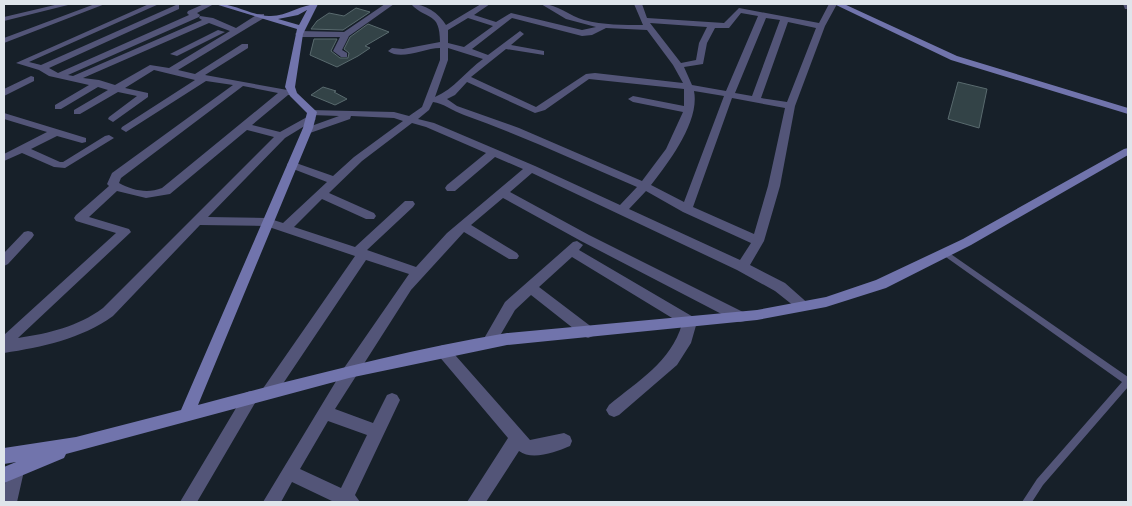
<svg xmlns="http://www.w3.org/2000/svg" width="1132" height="506" viewBox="0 0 1132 506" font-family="Montserrat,sans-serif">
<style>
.building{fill:#334347;stroke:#596a6e}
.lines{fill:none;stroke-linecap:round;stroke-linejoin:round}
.lane{fill:#535578;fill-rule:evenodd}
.street{fill:#535578;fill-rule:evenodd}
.secondary{fill:#7174ac;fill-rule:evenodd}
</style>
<rect width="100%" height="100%" fill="#172029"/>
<!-- building -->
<path class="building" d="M356,8L370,12L343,30L311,29L317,21L329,13L344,16Z
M368,24L389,32L365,46L370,48L358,56L337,67L310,55L314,39H337L331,51L340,58H348L349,53L344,49L350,37Z
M958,82L987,89L979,128L948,119Z
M323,87L336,91L334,92L347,99L335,105L311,95Z"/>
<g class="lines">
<!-- lane -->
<path class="lane" d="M945,250L1128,377V387L1043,485L1032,502H1022L1037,479L1122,382L943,255L942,253Z"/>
<!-- street -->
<path class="street" d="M59,4H72L4,21V17Z
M95,4H105L4,43V38Z
M149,4H159L29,62L41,65L176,5H179V9L49,68L58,73L189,15L187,13L188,11L204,4H214L197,13L200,15L199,17L68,75L73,76L202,20L199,18L200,16L213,18L236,28L258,14H264V18L178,70L195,74L242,44H248V48L205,75L293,91V95H288L252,125L280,132L307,117L311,116L316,119L285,138L208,217L267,218L283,223L327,182L288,167L287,165L288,163H296L333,176L354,157L403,121L394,118L351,116L350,119L307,134L302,131L303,129L339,116L312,115L309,114V110L394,112L409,116L422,107L440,60V48C424,48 401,61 388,51L392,48L403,49L440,42C440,11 427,21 411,4C425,4 439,13 446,25L481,4H490L474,15L496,22L511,13L582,30L596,27L566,19L541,4C555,3 570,16 584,20C603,25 624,25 643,25L634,4H642L647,18L724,23L739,8L819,23L829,4H837L825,26L795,106L780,186L764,241L750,265L785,283L811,306L809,310H799L775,291L737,270L532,173L510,192L589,235L745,313L747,317L745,321L740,322L735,321L581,241L503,198L471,225L517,253L519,256L517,259H509L464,232L411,290L335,409L373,423L387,395L392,393L397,395L400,400L355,495L360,502H334L292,482L281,502H263L344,368L409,274L366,260L274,397L269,399L264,397L261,392L264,387L355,256L266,226L200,225L113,316C81,339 42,347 4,353V335L116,233L76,221L74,218L76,215L109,186L107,184L112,173L233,85L206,81L126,132L121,129L122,127L195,80L154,70L125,88L148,93V97L113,122L108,119L109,117L137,96L118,92L80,114H74V110L108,90L98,87L61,109H55V105L89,85L49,76L39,70L16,63ZM741,13L758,16L726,91L692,85L684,67L703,64L707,43L715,28H729ZM468,18L493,26L464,47L448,43V30ZM512,18L582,36L592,35L606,28L647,30L673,65L683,83L595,73L586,74L536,107L471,77L506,49L544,55V51L511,45L524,34L520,31L488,55L472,49ZM766,18L780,20L752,96L735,93ZM788,22L816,28L787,102L761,98ZM209,23L230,31L169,68L150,65L115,85L99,80L83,78ZM650,23L707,27L699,43L696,60L681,63ZM448,48L483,59C466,71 454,89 435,97L448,60ZM589,79L684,89V106L633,96L628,99L633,102L683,112L666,149L642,181L519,128L457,106L447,99L455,95L467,82L535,113L545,110ZM243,86L278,93L162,188C147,194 132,190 119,183L121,178ZM694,91L724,96L684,202L651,185C669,162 700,121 694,91ZM732,98L785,108L768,186L754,234L693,207ZM433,102C443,103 453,111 464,115C523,136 579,162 637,187L620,205L535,166L434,123L418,119L429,110ZM412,123L426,127L486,153L447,185L445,188L447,191H455L495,157L523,169L447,233L416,267L367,250L413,207L415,204L413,201H405L355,247L294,227L322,199L366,219H374L376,216L374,213L329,193L362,161ZM247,130L274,137L103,308C77,327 50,333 18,338L131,232L129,229L89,217L117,191L146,198L170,194ZM646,191L683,212L751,243L740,260L629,209ZM328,421L367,435L341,488L300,469Z
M385,4H394L349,36L342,50L347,53V57H341L333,51L340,37H299L295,34L299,31L344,32Z
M1123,4H1128V9H1125Z
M218,30L225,32L177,56L170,54Z
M31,76L34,77V81L4,96V89Z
M4,113L86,138V142L82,143L57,136L31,149L60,162H63L105,136L109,135L114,138L65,168L54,167L22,153L4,161V154L47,132L4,119Z
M28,231L32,232L34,235L32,238L8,264L4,266V253L24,232Z
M577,241L583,245L579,250L695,318L697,322L691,343L677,365L619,415L614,417L609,415L606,410L609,405C638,381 671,362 682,324L572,257L539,287L593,328L595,332L593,336L588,338L583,336L531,295L515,310L494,346L489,348L484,346L482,342L505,302L573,242Z
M443,345L448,347L530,440L564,433L570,436L572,441L570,446C556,452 532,461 519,451L486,502H467L508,438L438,355L436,351L438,347Z
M250,391L255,393L258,398L255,403L197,502H180L245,393Z
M16,463L22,465L24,471L17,502H4C4,489 5,478 10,465Z"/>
<!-- secondary -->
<path class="secondary" d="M215,4C234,3 250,15 269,16C286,17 301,4 318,4L303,34L295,87L297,93L317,112L313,128L198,405C300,378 402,351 507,333L757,310L826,297L876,280L963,239L1124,149L1128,148V155L971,245L886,288L826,307L757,320L507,345L349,378L66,454L64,458L4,483V467L16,462L4,464V448L76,437L181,410L303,128L307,113L290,96L285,87L297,29ZM307,10L299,25L278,19L298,15Z
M834,4H844L957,56L1128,108V114L951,60Z"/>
</g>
<!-- border -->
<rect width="1132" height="506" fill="none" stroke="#dfe5eb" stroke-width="10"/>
</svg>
